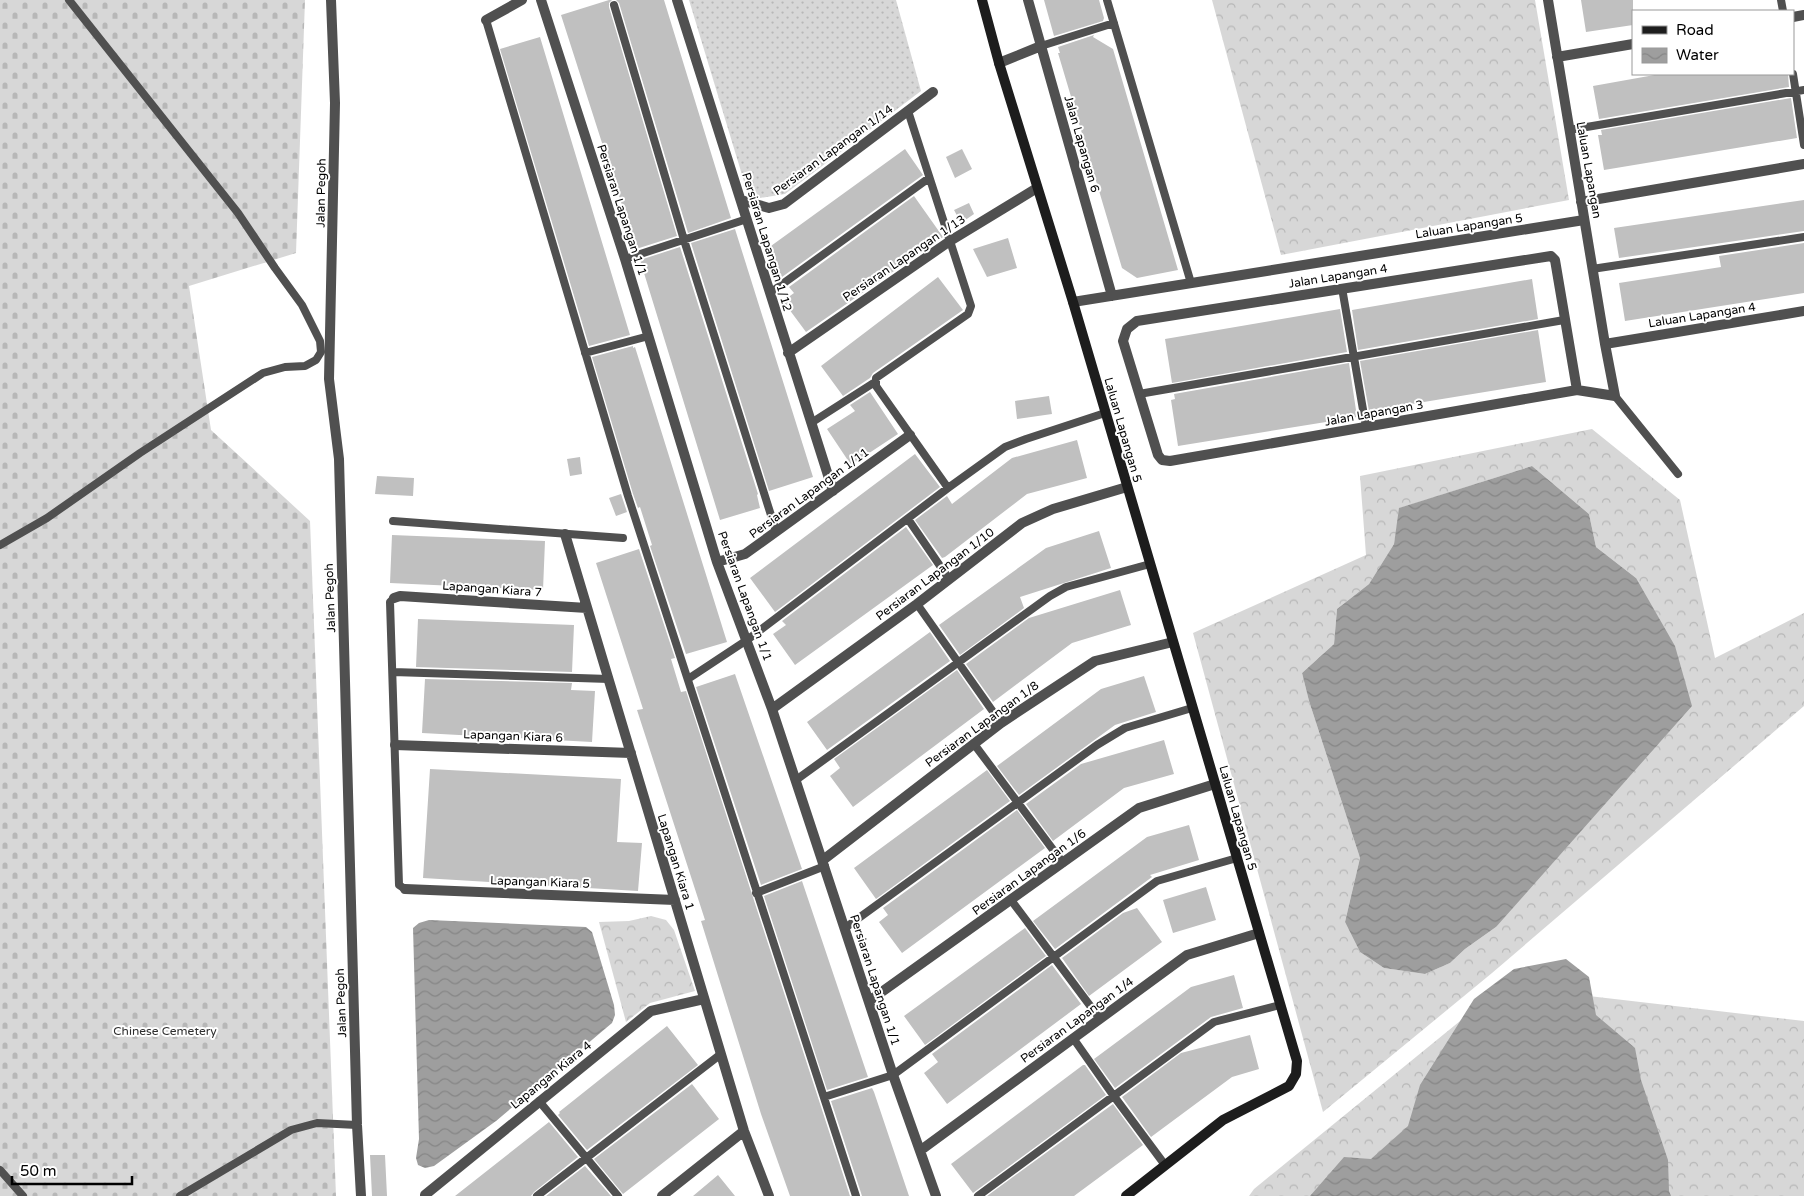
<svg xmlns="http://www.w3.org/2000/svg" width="1804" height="1196" viewBox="0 0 1804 1196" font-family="'Varela Round',sans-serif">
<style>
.grass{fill:url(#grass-dots)}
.forest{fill:url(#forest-crowns);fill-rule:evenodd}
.cemetery{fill:url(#cemetery-stones)}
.water{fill:url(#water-waves)}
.building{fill:#c0c0c0}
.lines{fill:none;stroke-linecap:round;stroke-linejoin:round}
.lane{stroke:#505050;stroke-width:8}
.street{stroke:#505050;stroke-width:10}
.secondary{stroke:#1d1d1d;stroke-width:10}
.labels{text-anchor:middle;stroke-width:4;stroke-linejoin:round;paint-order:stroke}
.street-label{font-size:12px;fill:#000;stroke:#fff}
.park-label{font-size:12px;fill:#2e2e2e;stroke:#fff}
</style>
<defs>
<pattern id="grass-dots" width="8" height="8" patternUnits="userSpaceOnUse" patternTransform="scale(1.25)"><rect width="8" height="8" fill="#d7d7d7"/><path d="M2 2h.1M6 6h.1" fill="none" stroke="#b7b7b7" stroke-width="1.8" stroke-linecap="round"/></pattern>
<pattern id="forest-crowns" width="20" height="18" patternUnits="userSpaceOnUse" patternTransform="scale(1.25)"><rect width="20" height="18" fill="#d7d7d7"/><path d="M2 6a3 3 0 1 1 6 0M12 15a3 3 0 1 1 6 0" fill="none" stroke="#b7b7b7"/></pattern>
<pattern id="cemetery-stones" width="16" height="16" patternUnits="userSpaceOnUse" patternTransform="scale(1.25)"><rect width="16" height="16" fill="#d7d7d7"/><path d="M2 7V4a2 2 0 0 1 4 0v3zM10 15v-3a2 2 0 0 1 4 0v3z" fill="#b7b7b7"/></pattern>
<pattern id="water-waves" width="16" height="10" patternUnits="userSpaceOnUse" patternTransform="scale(1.25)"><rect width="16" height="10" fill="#9e9e9e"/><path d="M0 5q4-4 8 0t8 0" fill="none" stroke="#868686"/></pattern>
</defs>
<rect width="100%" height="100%" fill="#fff"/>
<!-- grass -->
<path class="grass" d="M689,0H896L921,91L785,194L760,198L746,188Z"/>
<!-- forest -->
<path class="forest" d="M1212,0H1535L1569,200L1281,255Z
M1592,429L1680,500L1715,658L1804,613V706L1492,973L1323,1112L1193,633L1366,555L1360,476ZM1532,466L1589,514L1596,547L1636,578L1496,927L1465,949L1450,963L1425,974L1384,968L1360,952L1345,922L1360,858L1309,701L1302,673L1334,644L1337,609L1369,584L1394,544L1400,508Z
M651,916L666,920L674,930L695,991L650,1003L626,1022L599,922L629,921Z
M1503,986L1804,1021V1196H1249L1254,1189Z"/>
<!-- cemetery -->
<path class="cemetery" d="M0,0H305L296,253L189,286L211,430L310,521L336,1196H0Z"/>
<!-- water -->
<path class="water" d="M1532,466L1589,514L1596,547L1636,578L1675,646L1692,706L1496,927L1465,949L1450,963L1425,974L1384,968L1360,952L1345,922L1360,858L1309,701L1302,673L1334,644L1337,609L1369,584L1394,544L1399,508Z
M429,920L586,927L592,932L614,1005L615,1015L612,1023L496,1121L434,1166L425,1168L418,1165L416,1158L419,1139L413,928L419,923Z
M1566,959L1589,977L1596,1015L1635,1048L1641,1080L1668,1160L1669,1191L1671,1196H1310L1344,1157L1371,1159L1408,1126L1420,1085L1474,999L1514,969Z"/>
<!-- building -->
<path class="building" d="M609,0H612L609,3V7L677,236L636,249L561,15Z
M616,0H664L731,218L688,233L619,3Z
M1044,0H1099L1104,18L1103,21L1054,36Z
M1581,0H1633V25L1586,32Z
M1094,35L1093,37L1113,49L1178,270L1137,278L1122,268L1058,53H1060L1058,47Z
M540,37L630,335L589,346L500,49Z
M1660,74H1788L1789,87L1599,119L1593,86Z
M1791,98L1797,138L1604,170L1598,135H1602L1601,130Z
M905,149L923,175L782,277L764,251Z
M962,149L972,169L955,178L946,157Z
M914,196L943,237L806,332L783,301L794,293L789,287Z
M1804,200V231L1619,258L1614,228Z
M969,203L974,214L961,223L954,210Z
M735,229L813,477L769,491L691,243Z
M1008,238L1017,268L987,277L973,249Z
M1804,243V293L1625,321L1619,283L1721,267L1719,256Z
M680,247L758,494L757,495L760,508L720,520L640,260Z
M938,277L963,310L873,373L870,378L843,396L821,366Z
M1532,279L1538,319L1358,350L1352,310Z
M1340,309L1347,352L1172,383L1165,339Z
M1538,330L1546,382L1369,411L1360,361Z
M633,346V348L635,347L727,642L686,654L650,546L652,545L640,507L638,508L633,494L592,357Z
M1349,363L1357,417L1178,446L1171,400L1175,399L1174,394Z
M870,392L898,434L851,465L827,429L855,411L850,405Z
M1049,396L1052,414L1017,419L1015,401Z
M1077,440L1087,478L1027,494L945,557L942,558L915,520L947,496L952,504L1012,458Z
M915,454L940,487L775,612L750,578Z
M580,457L582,474L570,476L567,459Z
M377,476L414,478L413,496L375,494Z
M621,494L627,512L616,516L609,498Z
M906,527L933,565L795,665L773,634L786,625L782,621Z
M1099,531L1111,568L1020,597L1024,608L960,655L939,625L1046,548Z
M392,535L545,541L543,590L390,583Z
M639,549L675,658L671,659L681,692L686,691L850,1196H790L761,1114L701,921L705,920L637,710L643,709L596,563Z
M1120,590L1131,625L1072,643L993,702L966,664L1029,618Z
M418,619L574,625L572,672L416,667Z
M930,632L950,661L827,750L807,722Z
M957,670L984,709L853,807L830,776L840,768L834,759Z
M735,674L802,869L761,885L696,687Z
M1144,676L1156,712L1115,725L1019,795L997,766L1101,689Z
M425,679L572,683L571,690L595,691L592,742L422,733Z
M1164,740L1174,774L1124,788L1053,841L1026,804L1081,764Z
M430,769L621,779L617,842L642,843L638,891L423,878Z
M987,770L1010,801L876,899L854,868Z
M1017,810L1045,848L902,953L879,922L888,915L883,908Z
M1189,825L1199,860L1150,875L1152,877L1055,949L1033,921L1147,837Z
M802,881L868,1077L827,1090L764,896Z
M1206,887L1216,920L1173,933L1163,900Z
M1137,908L1162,942L1089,996L1062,958L1123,913Z
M1025,928L1046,956L925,1045L904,1016Z
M1052,965L1081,1004L947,1104L924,1073L938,1062L932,1054Z
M1234,975L1243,1008L1211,1017L1115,1088L1094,1059L1191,987Z
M667,1026L698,1065L587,1150L558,1115L560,1113L559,1112Z
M1250,1035L1259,1069L1232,1077L1151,1137L1122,1097L1181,1053Z
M1083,1065H1085L1106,1095L973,1193L951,1164Z
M692,1084L719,1119L623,1194L594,1159Z
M872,1088L874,1092L909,1196H862L831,1101Z
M1113,1104L1143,1145L1074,1196H987Z
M549,1122L578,1157L534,1192L531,1196H455Z
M370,1155H385L387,1196H372Z
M585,1166L611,1196H546Z
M718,1175L735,1196H693Z"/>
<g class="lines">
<!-- lane -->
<path class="lane" d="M1107,0L1191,283
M1781,0L1783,11
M614,5L684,240L776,531
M486,20L628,496L856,1196
M1041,46L1114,23
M1793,74L1804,145
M908,111L971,306L968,314L876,378V386L948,488
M1569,130L1804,90
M625,259L747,219
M1592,269L1804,237
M1342,288L1366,427
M770,293L929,178
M585,353L649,336
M1139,394L1564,320
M1615,396L1678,474
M811,423L875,382
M908,519L949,579
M393,521L623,538
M0,545L47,518L140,453L263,373L285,367L305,366L316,360L321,352L320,341L302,305L275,268L238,213L69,0
M394,598L390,602L399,885L405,889
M917,604L1001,723
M393,672L609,679
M688,679L747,640L948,488L1005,447L1026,439L1105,413
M974,744L1063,863
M796,780L1050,596L1066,587L1150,564
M756,893L825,866
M1011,900L1100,1019
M845,928L1097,745L1125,728L1192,708
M1073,1038L1113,1095L1165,1165
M824,1097L893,1075L1157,881L1237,858
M539,1101L618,1196
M0,1170L23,1196
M180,1196L291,1130L317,1123L357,1125
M537,1196L721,1054
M978,1196L1214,1022L1280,1005"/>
<!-- street -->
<path class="street" d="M331,0L335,103L329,379L339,459L357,1125L361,1196
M541,0L625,259L717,562L772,709L893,1075L936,1196
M677,0L833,491
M1028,0L1112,296
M1548,0L1605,344L1615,396L1577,390L1170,461L1162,460L1158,455L1123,341L1127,329L1137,321L1551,256L1555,260L1577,390
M1793,17L1804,15
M486,20L522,0
M1557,57L1633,44
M999,63L1041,46
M741,200L769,208L784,204L933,92
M1581,202L1804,164
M1073,302L1584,220
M1605,344L1804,311
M788,353L950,241L1037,188
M565,534L744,1131L769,1196
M717,562L745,554L910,435
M394,598L400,596L587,608
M772,709L917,604L1022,523L1053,509L1127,487
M395,745L631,753
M823,860L1001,723L1095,661L1173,642
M405,889L675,900
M869,1001L1139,808L1215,784
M921,1150L1187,955L1259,933
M425,1195L651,1011L704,999
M662,1196L744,1131"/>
<!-- secondary -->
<path class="secondary" d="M982,0L999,63L1073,302L1297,1061L1296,1074L1289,1086L1223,1120L1126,1196"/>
</g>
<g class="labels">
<!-- street labels -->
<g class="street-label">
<text transform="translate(1082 144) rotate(74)" y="4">Jalan Lapangan 6</text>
<text transform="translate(833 150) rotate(-36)" y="4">Persiaran Lapangan 1/14</text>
<text transform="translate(1589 170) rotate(80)" y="4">Laluan Lapangan</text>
<text transform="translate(321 193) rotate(-89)" y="4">Jalan Pegoh</text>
<text transform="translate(622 210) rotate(72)" y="4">Persiaran Lapangan 1/1</text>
<text transform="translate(1469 226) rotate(-9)" y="4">Laluan Lapangan 5</text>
<text transform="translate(767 242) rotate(73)" y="4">Persiaran Lapangan 1/12</text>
<text transform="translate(904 258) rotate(-34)" y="4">Persiaran Lapangan 1/13</text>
<text transform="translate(1338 276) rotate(-9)" y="4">Jalan Lapangan 4</text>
<text transform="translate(1702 315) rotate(-9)" y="4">Laluan Lapangan 4</text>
<text transform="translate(1374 413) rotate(-10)" y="4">Jalan Lapangan 3</text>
<text transform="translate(1123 430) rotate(74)" y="4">Laluan Lapangan 5</text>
<text transform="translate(809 493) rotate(-36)" y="4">Persiaran Lapangan 1/11</text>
<text transform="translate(935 574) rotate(-37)" y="4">Persiaran Lapangan 1/10</text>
<text transform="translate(492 589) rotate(4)" y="4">Lapangan Kiara 7</text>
<text transform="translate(745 596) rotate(70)" y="4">Persiaran Lapangan 1/1</text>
<text transform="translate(330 598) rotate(-92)" y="4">Jalan Pegoh</text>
<text transform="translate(982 724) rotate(-36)" y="4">Persiaran Lapangan 1/8</text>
<text transform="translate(513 736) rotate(2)" y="4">Lapangan Kiara 6</text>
<text transform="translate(1238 818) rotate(74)" y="4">Laluan Lapangan 5</text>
<text transform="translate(676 862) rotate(73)" y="4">Lapangan Kiara 1</text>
<text transform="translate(1029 872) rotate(-36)" y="4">Persiaran Lapangan 1/6</text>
<text transform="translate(540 882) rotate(2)" y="4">Lapangan Kiara 5</text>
<text transform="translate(875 980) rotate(72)" y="4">Persiaran Lapangan 1/1</text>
<text transform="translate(341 1003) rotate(-92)" y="4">Jalan Pegoh</text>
<text transform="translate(1077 1020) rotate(-36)" y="4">Persiaran Lapangan 1/4</text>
<text transform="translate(551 1075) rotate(-39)" y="4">Lapangan Kiara 4</text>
</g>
<!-- park labels -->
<g class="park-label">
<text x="165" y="1035">Chinese Cemetery</text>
</g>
</g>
<!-- legend -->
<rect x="1632" y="10" width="162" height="65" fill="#ffffff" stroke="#999999"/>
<rect x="1642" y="26" width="25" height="8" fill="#1d1d1d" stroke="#999999"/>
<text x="1676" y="35" font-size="15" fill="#000000">Road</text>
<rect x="1642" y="48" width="25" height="15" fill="url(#water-waves)" stroke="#999999"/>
<text x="1676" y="60" font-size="15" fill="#000000">Water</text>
<!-- scale -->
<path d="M12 1176v8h120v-8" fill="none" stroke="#000000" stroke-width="2.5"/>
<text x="20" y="1176" font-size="15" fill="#000000" stroke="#ffffff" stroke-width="4" paint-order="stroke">50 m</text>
</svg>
